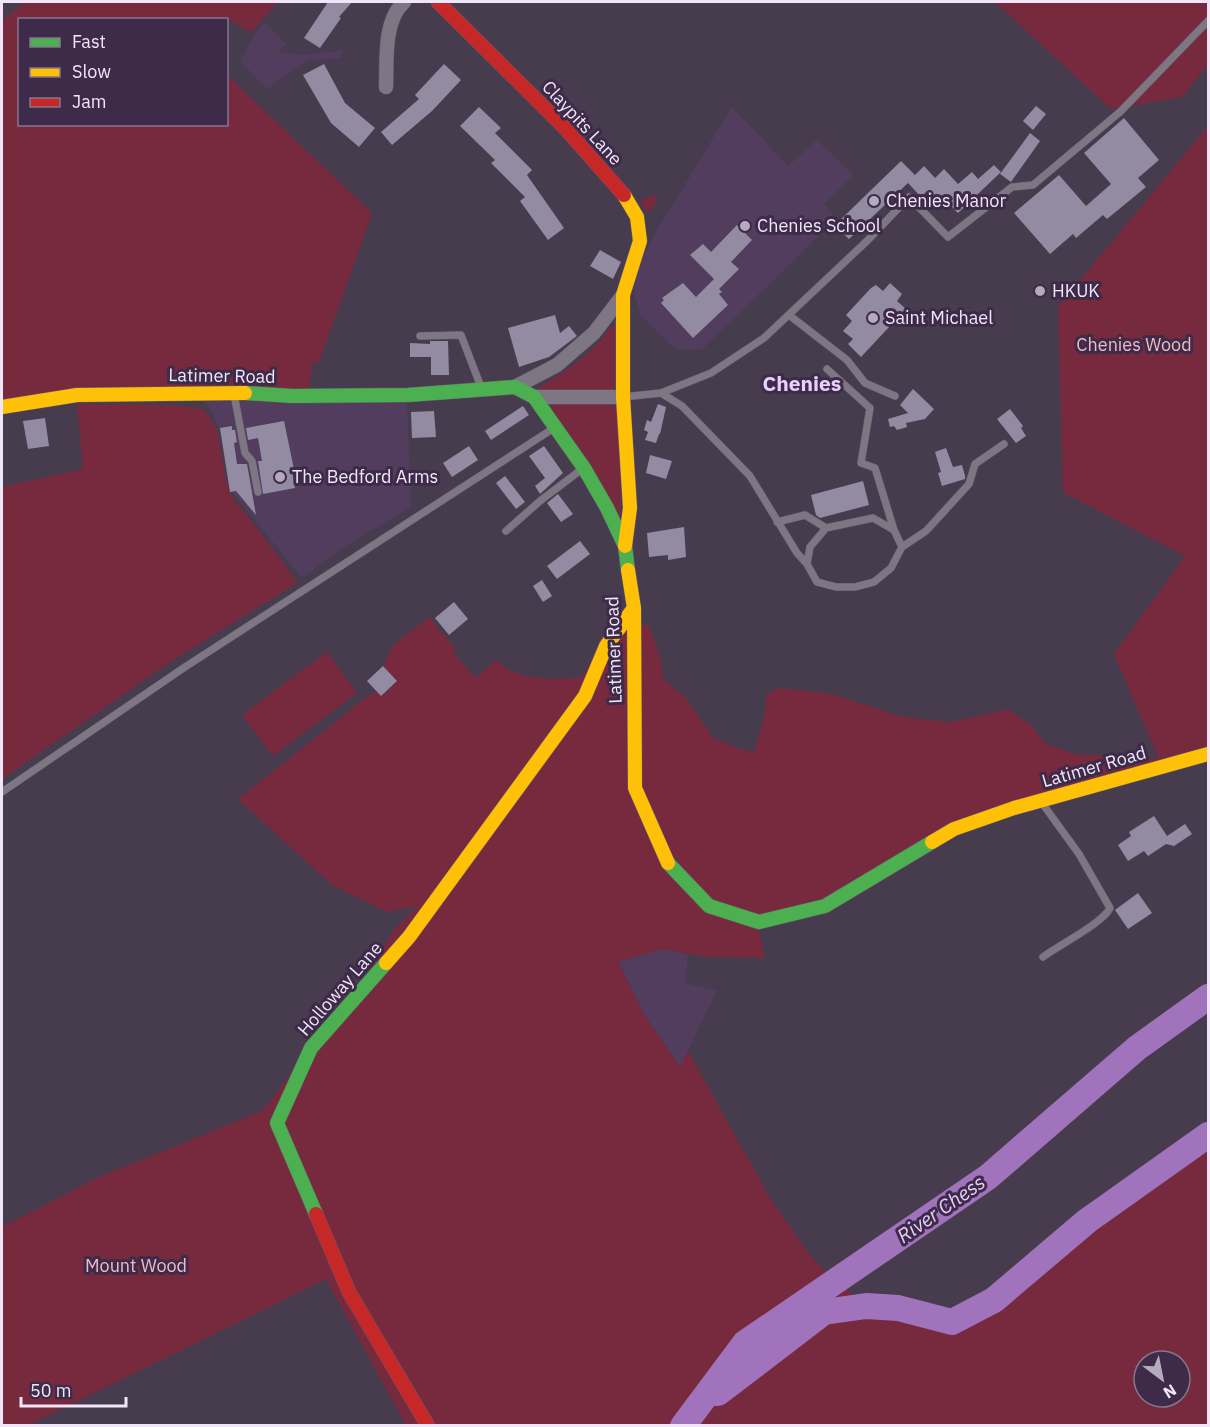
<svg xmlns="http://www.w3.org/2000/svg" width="1210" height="1427" viewBox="0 0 1210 1427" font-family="'IBM Plex Sans',sans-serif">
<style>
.built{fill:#523d5f}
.green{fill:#772a3d;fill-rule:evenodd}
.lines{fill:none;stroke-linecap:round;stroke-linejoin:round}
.river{stroke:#a073bc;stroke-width:26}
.building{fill:#928ba1}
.lane-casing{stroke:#645b6a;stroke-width:8}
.street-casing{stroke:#645b6a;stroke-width:15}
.fast-casing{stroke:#645b6a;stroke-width:15}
.slow-casing{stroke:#645b6a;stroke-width:15}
.jam-casing{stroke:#645b6a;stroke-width:15}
.lane{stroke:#7e7783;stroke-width:7}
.street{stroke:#7e7783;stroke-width:14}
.fast{stroke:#4caf50;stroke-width:14}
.slow{stroke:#ffc107;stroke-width:14}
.jam{stroke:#c62828;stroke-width:14}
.poi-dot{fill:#b6aabd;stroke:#3d2b49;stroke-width:2}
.labels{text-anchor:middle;stroke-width:6;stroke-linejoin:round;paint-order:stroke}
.street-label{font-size:18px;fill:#f1e6f9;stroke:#3d2b49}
.poi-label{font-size:18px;fill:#f1e6f9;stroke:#3d2b49;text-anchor:start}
.park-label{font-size:18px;fill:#f0bbc1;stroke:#3d2b49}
.water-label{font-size:20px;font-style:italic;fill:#e8d0fa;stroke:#3d2b49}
.quarter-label{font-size:21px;font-weight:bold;fill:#e8d1f8;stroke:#3d2b49}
</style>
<rect width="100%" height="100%" fill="#473c4d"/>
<!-- built -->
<path class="built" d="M265,22L286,44L278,52L305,55L343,50L341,58L309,60L279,79L268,90L240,61L255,34Z
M732,107L788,166L817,140L854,175L824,204L837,219L702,349L677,350L641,316L630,281L655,234Z
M202,400L407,403L411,507L342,548L302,578L229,488L219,427L207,404Z
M663,949L688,955L685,983L717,991L680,1067L645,1016L618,961Z"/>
<!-- green -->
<path class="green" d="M24,2H278L251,32L226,18L225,20H20V124H226L227,75L372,213L319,362H312L309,389L2,400V21Z
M995,2H1208V64L1182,97L1111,109Z
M1208,126V746L988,812L824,903L758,919L709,903L668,860L637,787L635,625H649L660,657L663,679L686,698L712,737L740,749L754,752L765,714L766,695L778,688L810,691L835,695L903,717L951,722L1008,709L1031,725L1046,744L1074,754L1159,759L1114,654L1185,556L1063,492L1058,307Z
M654,195L657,199L652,210L647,211L641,205L642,199Z
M611,326H615V385L611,391L544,393L538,390V388C566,371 593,354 611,326Z
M556,401L609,402L617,409L619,416L621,518L551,408L552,404Z
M77,404L167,405L201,408L207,413L217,430L225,476L230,494L286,566L297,583L170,662L2,779V487L83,469Z
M429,617L454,647V654L476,678L496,660C518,682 553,680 582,677L605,635L630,630L631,788L707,909L758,925L765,958L707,957L663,949L618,962L645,1016L680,1067L688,1051L770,1198L809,1254L823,1269L866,1306L898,1308L952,1322L994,1300L1087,1221L1208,1135V1425H406L326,1279L29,1425L2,1426V1227L101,1176L262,1111L355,993L393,931L418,906L387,912L332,885L238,799L364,699L376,691L381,696L397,681L383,666L393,645ZM1144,1361H1180V1397H1144Z
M327,652L357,693L273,756L242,715Z"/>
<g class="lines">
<!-- river -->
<path class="river" d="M718,1393L824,1312L866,1306L898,1308L952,1322L994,1300L1087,1221L1208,1135
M683,1426L745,1343L988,1177L1137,1048L1208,997"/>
</g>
<!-- building -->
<path class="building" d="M328,2H352L339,17L341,18L320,48L304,38Z
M324,64L345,103L375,128L359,147L331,123L303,75Z
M444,64L461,80L432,111L392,145L381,132L419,99L415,95Z
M1036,106L1046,114L1033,130L1023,121Z
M479,107L501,128L495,133L532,170L527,175L564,228L548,240L520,201L525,197L491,163L495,160L460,126Z
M1124,118L1159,160L1138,178L1146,187L1107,219L1103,215L1076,238L1073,234L1050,254L1014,213L1059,175L1086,206L1111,184L1084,153Z
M1030,133L1040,141L1011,182L1000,174Z
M901,161L915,175L924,166L935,178L944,169L958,184L972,172L978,179L994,165L1001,172L958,213L940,195L935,199L927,191L921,197L908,183L849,239L835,225Z
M737,225L752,240L731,262L739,269L719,289L722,292L719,294L728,305L693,338L661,303L664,300L662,298L683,283L696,297L714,279L690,255L703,244L711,252Z
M600,250L621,262L613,279L590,266Z
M890,283L902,294L897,301L906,309L861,357L848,344L853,339L843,331L852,321L846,315L871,288L876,285L883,291Z
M555,315L560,333L569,326L577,336L549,357L519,367L508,328Z
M430,341H448L449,375H431V357H410V343L430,344Z
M913,389L934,409L925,419L906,423L907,427L897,430L894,426L890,427L888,419L908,413L900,405Z
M658,404L666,407L660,434H659L656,443L645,440L648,432L644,430L647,420L651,422Z
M523,406L529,415L491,440L485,431Z
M1010,409L1023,426L1021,428L1026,436L1016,443L997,419Z
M434,411L436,437L412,438L411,412Z
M45,418L49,446L28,449L23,421Z
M284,421L294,469L292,470L295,488L263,494L258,461H262L258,438L248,440L246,428Z
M232,426V430H235L237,442L234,443L237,464H247L256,515L236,491L230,492L220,428Z
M469,446L478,460L452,477L443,463Z
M544,446L563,473L540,494L535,486L545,478L529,456Z
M946,448L953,467L962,465L965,476V479L942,486L938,473L941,472L935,452Z
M650,455L672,461L666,479L646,473Z
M505,476L525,502L516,509L496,483Z
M863,481L869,505L820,518L816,515L811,495Z
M558,494L573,514L561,522L547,503Z
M684,527L686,557L668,560V555L649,557L647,533Z
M580,541L590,554L557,579L547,566Z
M542,580L552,596L543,602L533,586Z
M454,602L468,619L449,635L435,618Z
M383,666L397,681L381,696L367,681Z
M1154,816L1167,836L1185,824L1192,834L1174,846L1166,844L1148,856L1144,851L1128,861L1118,845L1131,836L1129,832Z
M1138,893L1152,913L1128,929L1115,910Z"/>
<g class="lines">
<defs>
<path id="lane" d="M789,315L847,360L865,383L895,396
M420,336L461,335L481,387
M827,369L870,408L861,463L875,468L894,530
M661,393L682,406L750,476L797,553L807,564L817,582L836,587H855L874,582L891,568L902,547L926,531L969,484L975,464L1004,444
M234,394L245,453L252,461L258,492
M623,397L661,393L711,373L764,338L868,240L909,197L948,237L1012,187L1033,185L1120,112L1208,21
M777,522L805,515L826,528
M506,531L540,501L582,469
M807,564L810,547L826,528L873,518L894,530L902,547
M2,792L185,667L554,428
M1042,803L1079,854L1110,908C1103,923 1059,945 1043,957"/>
<path id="street" d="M386,87C387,61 383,21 404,2
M515,387L557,365L594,333L623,295
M534,397H623"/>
<path id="fast" d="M245,393L292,396L408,395L515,387L534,397L584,468L607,508L625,546L628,570
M668,863L709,906L759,922L825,906L932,842
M316,1214L277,1123L311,1048L386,963"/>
<path id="slow" d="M624,195L637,217L640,241L623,295V397L630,508L625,546
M2,407L77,395L245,393
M628,570L634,608L635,788L668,863
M932,842L954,829L1014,808L1208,754
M386,963L409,937L585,696L606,646L634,608"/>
<path id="jam" d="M438,2L564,127L624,195
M316,1214L349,1292L428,1426"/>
</defs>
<!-- lane casing -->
<use href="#lane" class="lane-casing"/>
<!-- street casing -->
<use href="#street" class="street-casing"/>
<!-- fast casing -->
<use href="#fast" class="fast-casing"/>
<!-- slow casing -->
<use href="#slow" class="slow-casing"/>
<!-- jam casing -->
<use href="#jam" class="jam-casing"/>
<!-- lane -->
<use href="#lane" class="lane"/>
<!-- street -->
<use href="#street" class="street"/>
<!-- fast -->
<use href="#fast" class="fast"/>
<!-- slow -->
<use href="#slow" class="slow"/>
<!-- jam -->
<use href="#jam" class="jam"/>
</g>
<!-- markers -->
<g class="poi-dot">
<circle cx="874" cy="201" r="6"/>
<circle cx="745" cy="226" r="6"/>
<circle cx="1040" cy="291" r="6"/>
<circle cx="873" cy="318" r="6"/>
<circle cx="280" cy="477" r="6"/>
</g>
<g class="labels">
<!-- street labels -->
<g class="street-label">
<text transform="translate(582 123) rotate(47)" y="6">Claypits Lane</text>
<text transform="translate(222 376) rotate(1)" y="6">Latimer Road</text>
<text transform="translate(614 650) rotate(-92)" y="6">Latimer Road</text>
<text transform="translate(1094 767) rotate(-16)" y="6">Latimer Road</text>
<text transform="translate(340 989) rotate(-49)" y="6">Holloway Lane</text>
</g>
<!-- poi labels -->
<g class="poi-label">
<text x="886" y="207">Chenies Manor</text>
<text x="757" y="232">Chenies School</text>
<text x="1052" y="297">HKUK</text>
<text x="885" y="324">Saint Michael</text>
<text x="292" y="483">The Bedford Arms</text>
</g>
<!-- park labels -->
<g class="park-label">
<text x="1134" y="351">Chenies Wood</text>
<text x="136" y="1272">Mount Wood</text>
</g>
<!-- water labels -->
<g class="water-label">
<text transform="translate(941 1209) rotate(-35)" y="7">River Chess</text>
</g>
<!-- quarter labels -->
<g class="quarter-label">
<text x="802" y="391">Chenies</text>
</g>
</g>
<!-- border -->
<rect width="1210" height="1427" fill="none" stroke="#f1e6f9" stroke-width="6"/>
<!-- legend -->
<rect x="18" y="18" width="210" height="108" fill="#3d2b49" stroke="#85768f" stroke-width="1.5"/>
<rect x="30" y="38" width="30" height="9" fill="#4caf50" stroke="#85768f" stroke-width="1.5"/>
<text x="72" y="48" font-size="18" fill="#f1e6f9">Fast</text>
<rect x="30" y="68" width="30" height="9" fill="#ffc107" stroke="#85768f" stroke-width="1.5"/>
<text x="72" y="78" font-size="18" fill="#f1e6f9">Slow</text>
<rect x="30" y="98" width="30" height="9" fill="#c62828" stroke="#85768f" stroke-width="1.5"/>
<text x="72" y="108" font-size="18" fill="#f1e6f9">Jam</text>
<!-- north arrow -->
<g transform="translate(1162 1379) rotate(148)"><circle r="28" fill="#3d2b49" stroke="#85768f" stroke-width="1.5"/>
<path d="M0-4.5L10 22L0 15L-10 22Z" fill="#b6aabd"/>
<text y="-9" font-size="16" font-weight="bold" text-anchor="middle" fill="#f1e6f9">N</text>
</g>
<!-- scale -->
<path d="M21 1397v9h105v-9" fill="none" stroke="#f1e6f9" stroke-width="3"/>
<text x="30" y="1397" font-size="18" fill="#f1e6f9" stroke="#3d2b49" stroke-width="4.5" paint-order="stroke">50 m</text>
</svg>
